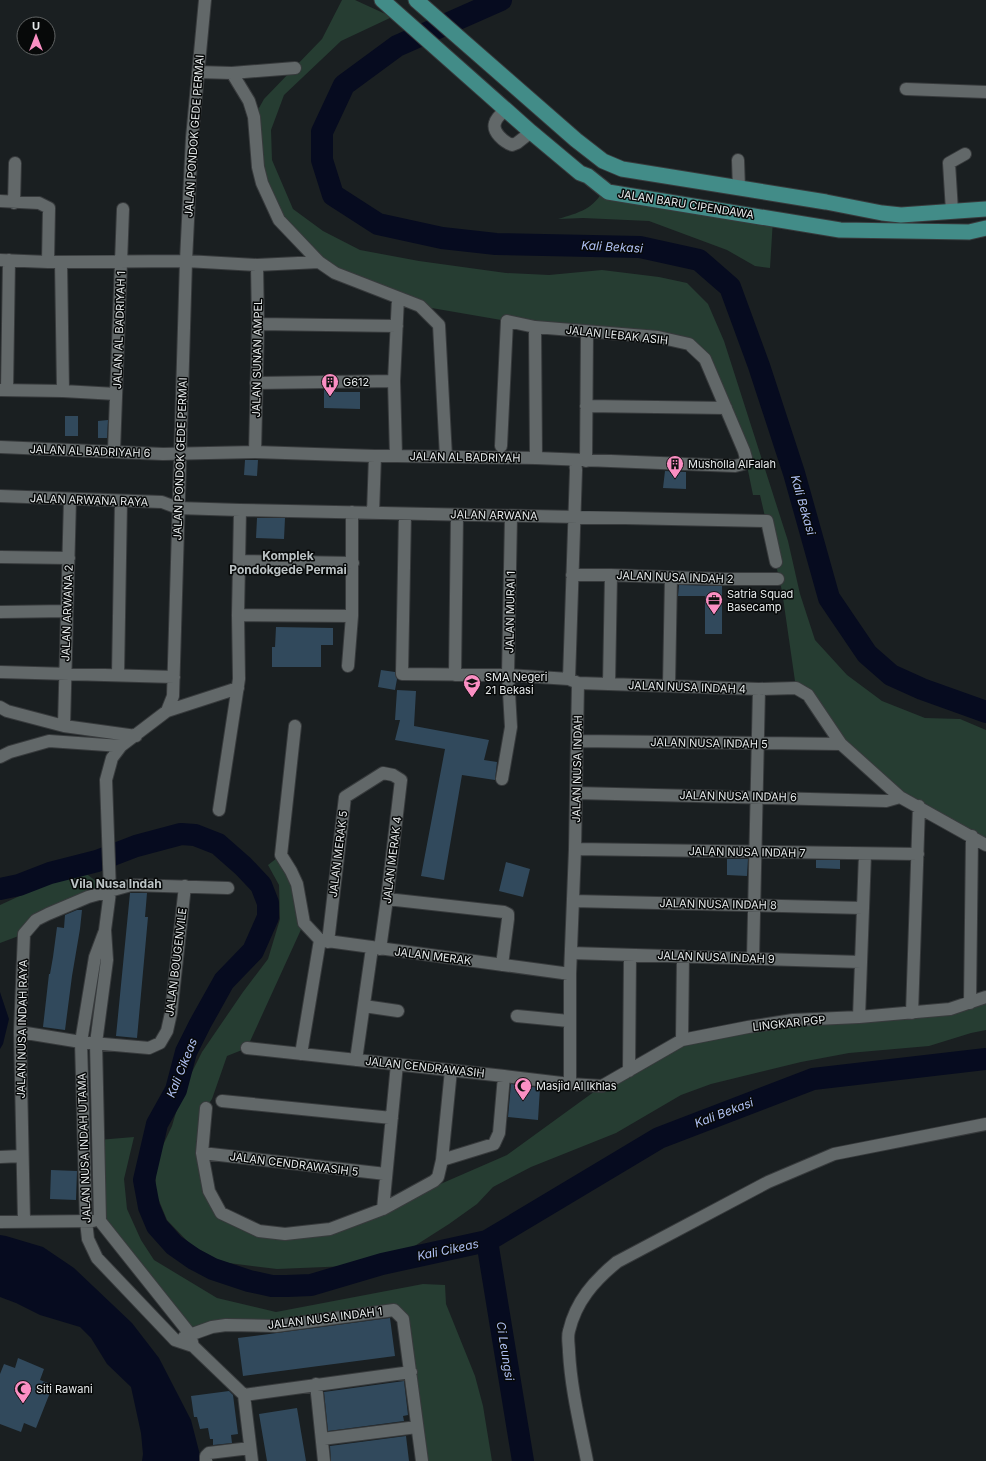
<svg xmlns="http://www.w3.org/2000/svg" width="986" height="1461" viewBox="0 0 986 1461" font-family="Inter,sans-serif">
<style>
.green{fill:#263d32}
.water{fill:#060b1f}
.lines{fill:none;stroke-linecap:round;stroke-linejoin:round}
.river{stroke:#060b1f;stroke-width:22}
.building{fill:#31495c}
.minor-casing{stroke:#373a3c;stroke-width:14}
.major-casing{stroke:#373a3c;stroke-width:17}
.minor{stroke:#626869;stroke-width:12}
.major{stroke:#428c88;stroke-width:15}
.labels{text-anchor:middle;stroke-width:3;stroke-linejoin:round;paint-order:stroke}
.street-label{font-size:11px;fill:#e6eaeb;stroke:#070909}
.poi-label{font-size:11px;fill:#e6eaeb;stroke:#070909;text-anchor:start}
.water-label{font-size:12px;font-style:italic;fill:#afc0f3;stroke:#070909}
.neighbourhood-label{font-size:12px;font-weight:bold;fill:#bcc3c5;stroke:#070909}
</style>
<rect width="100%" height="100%" fill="#1a1f21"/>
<!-- green -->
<path class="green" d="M342,0H355L392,17L341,41L284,95L271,130L272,160L293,209L323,231L360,250L419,261L506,273L549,275L602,270L659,277L687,283L708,304L724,341L788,541L800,594L815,640L847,675L882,701L925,718L960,719L986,730V845L900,797L841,744L796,688L782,591L760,495H753L744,451L705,359L689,344L507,321L420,306L335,273L279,220L262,183L254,117L264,99L322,39Z
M604,188L773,219L770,268L755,266L727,250L649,221L583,218L558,219C578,213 595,209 604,188Z
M281,855L304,923L247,1048L227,1056L212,1099L206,1108L202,1153L221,1213L259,1231L330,1229L383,1209L507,1155L602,1086L682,1040L859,1017L986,997V1030L971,1033L929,1046L849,1053L801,1062L711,1084L681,1095L616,1133L531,1167L493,1187L477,1204L449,1224L402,1254L375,1262L349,1266L277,1269L221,1262L190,1244L167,1220L155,1191L157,1158L172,1126L182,1092L202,1052L243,992L268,959L280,919L279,885L268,865Z
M84,872L110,892L48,914L24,934L0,943V905L48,883Z
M134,1137L124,1179L127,1209L141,1240L154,1260L217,1298L276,1312L423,1284L445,1285L446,1304L475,1376L483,1406L492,1461H422L403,1319L394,1310L190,1334L100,1221L98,1140Z"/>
<!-- water -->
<path class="water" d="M0,992L9,1019L3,1044L0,1049Z
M0,1235L6,1236L43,1247L74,1268L132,1323L159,1358L191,1420L201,1459L200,1461H142L143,1454L141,1433L131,1387L107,1364L91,1338L80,1327L40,1315L16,1303L0,1297Z"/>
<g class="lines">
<!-- river -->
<path class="river" d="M501,0L397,46L344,85L322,132V160L333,195L378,224L442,238L496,244L640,247L699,260L730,287L759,366L794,473L829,598L867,654L891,675L922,689L986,712
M0,889L19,885L50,873L97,861L136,846L181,834L195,835L218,844L243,866L261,885L268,903V917L253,951L224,981L200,1024L186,1052L176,1090L157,1124L144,1180L149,1207L157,1226L174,1245L194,1259L213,1269L249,1281L272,1286H287L311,1285L382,1264L487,1241L659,1138L813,1079L986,1059
M487,1241L523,1461"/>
</g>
<!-- building -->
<path class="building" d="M335,389V392H360V409L324,408V390Z
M65,416H78V436H65Z
M108,420L107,438H98V421Z
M245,460H258L257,476L244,475Z
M665,471L686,472V489L663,488Z
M257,518H285L284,539L256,538Z
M679,585L722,586V634H705V596H678Z
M276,627L333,628V645H321V667H272V647H275Z
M381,670L395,672L397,679L395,690L378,687Z
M397,690L416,691L414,726L489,740L484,760L497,762L495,780L462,775L444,880L421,876L445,749L395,740L400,720H395Z
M727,859H748L747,876L727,875Z
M816,860H840V869L816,868Z
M506,862L530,869L523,897L499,891Z
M130,893H147L145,917H148L137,1038L116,1036Z
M77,910H82L80,929L72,976L65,1030L43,1027L49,974H50L53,957L57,927L64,928L65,915Z
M511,1084L540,1088L538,1120L508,1117Z
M51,1170L77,1171L76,1200L50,1199Z
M390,1318L395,1356L243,1376L238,1338Z
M18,1358L44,1369L40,1380L53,1385L36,1428L24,1423L21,1432L0,1424V1374L4,1364L15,1368Z
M404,1381L408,1415L403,1416L404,1421L328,1431L324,1392Z
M229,1391L233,1395L238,1434L231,1435L232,1443L213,1445V1439H210L208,1428L200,1429L197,1417H194L191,1396Z
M297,1408L306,1461H267L259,1414Z
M406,1436L409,1461H331L330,1446Z"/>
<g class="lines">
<defs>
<path id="minor" d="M198,72L232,73L249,101L254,117L258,167L262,183L279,220L319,262L335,273L420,306L439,325L446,457
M232,73L295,68
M906,89L986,92
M506,110C502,113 496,118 495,123C492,132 504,142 512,145L517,143L531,132
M738,160L739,189
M0,201L39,203L49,208L48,262
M14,203L15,163
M952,211L949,163L965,154
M0,260L48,262L186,261L257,265L319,262
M61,262L63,391
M258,324L397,326
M535,327L536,458
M256,383L394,381
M0,390L63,391L116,394
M7,390L9,260
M586,406L726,408
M0,447L163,454L255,452L375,456H396L536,458L735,466L743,464L746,458L744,451L705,359L689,344L658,337L535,327L507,321L501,446
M114,451L123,209
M255,452L258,324L257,265
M396,456L394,381L398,298
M586,461L587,332
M0,496L162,502L178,508L240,510L767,521L776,562
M373,513L375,456
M405,514L402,674L508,675L569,679
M0,557L69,558
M239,561L353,563
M572,575H611L723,579H778
M0,612L67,611
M238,615L352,616
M348,666L352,616V512
M0,672L174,677
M118,675L121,501
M455,675L457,515
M578,683L759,689L796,688L808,695L841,744L900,797L986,845
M609,684L611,575
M669,685L671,577
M0,707L7,711L64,726L136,736
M167,711L238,688
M64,726L70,499
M295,726L281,855L291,871L297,884L304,923L320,940L570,974
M577,741L841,744
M0,757L10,752L49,741L121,746
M502,779L511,727L508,675L511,516
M576,793L886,801L900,797
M219,810L239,679L238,615L240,510
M575,849L918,854
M387,899L504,912L508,914V919L502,965
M573,901L863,908
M104,933L95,957L81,1042L86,1221L88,1239L97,1258L175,1340L193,1346L244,1395L252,1461
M328,942L345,797L383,773L393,775L401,780L387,899L380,949
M571,953L861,962
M753,959L759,689
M970,1003L972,836
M364,1006L398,1011
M912,1013L919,806
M517,1016L569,1021
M859,1017L865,854
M20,1032L81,1042L149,1048L160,1043L167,1031L171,1013L185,886
M682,1040L683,956
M247,1048L504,1076L570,1084L602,1086L682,1040L748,1027L793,1020L859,1017L950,1009L986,997
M301,1054L320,940
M356,1060L372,948
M629,1071L630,955
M570,1084V974L575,849L578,683L569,679L576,470L575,461
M222,1101L392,1118
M206,1108L202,1153L209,1191L221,1213L259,1231L285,1234L330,1229L383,1209L434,1181L438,1177L442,1160L494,1144L499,1133L504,1076
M202,1153L386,1174
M0,1157L22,1156
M442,1160L451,1070
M383,1209L397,1064
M24,1221L20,1032L24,934L36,920L48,914L88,897L131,885L228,888
M0,1222L93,1221
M184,1337L212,1327L226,1325L276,1326L394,1310L403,1319L422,1461
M193,1346L190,1334L100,1221L96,1043L107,960L105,930L110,892L106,780L112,758L121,746L167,711L173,696L186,261L192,138L205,0
M316,1384L324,1461
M244,1395L411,1372
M322,1439L417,1427
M206,1461V1456L209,1453L250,1448
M587,1461C580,1425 571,1389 569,1352C569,1345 567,1337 569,1331C576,1301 594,1281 617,1262L768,1182L834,1154L986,1124"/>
<path id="major" d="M382,0L531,132L580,173L588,176L608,192L840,230L969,232L986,228
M416,0L576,140L603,161L622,169L826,202L882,213L901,215L986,209"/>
</defs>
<!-- minor casing -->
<use href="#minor" class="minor-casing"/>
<!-- major casing -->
<use href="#major" class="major-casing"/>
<!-- minor -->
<use href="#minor" class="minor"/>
<!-- major -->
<use href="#major" class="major"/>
</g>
<!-- icons -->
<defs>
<symbol id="building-pin" viewBox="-11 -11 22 30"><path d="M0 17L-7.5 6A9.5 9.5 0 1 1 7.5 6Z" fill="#fb8fc3" stroke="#070909"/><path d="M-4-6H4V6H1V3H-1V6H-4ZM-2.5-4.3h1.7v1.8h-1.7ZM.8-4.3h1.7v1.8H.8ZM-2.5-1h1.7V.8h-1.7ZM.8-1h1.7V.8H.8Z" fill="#111"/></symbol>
<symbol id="office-pin" viewBox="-11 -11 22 30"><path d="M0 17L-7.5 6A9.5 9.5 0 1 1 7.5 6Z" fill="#fb8fc3" stroke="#070909"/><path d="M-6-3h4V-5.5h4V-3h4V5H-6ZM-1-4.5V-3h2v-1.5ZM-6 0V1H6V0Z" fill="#111"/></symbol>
<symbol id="school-pin" viewBox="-11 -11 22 30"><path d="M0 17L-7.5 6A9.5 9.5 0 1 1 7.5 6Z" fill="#fb8fc3" stroke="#070909"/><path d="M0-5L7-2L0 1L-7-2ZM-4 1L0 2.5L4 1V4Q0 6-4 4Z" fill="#111"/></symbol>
<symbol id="mosque-pin" viewBox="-11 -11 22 30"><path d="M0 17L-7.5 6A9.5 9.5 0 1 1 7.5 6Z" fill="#fb8fc3" stroke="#070909"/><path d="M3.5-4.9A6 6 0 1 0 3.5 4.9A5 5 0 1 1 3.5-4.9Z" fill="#111"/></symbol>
</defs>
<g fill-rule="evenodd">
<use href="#building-pin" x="320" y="372" width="20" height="27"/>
<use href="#building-pin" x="665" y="454" width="20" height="27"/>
<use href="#office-pin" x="704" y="590" width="20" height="27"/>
<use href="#school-pin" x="462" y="673" width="20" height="27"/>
<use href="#mosque-pin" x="513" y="1076" width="20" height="27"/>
<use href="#mosque-pin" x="13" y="1379" width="20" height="27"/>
</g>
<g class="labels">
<!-- street labels -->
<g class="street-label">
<text transform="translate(194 136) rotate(-86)" y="4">JALAN PONDOK GEDE PERMAI</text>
<text transform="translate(686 204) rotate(9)" y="4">JALAN BARU CIPENDAWA</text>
<text transform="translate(119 330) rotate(-88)" y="4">JALAN AL BADRIYAH 1</text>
<text transform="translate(617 335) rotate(6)" y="4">JALAN LEBAK ASIH</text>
<text transform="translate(257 358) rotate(-89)" y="4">JALAN SUNAN AMPEL</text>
<text transform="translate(90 451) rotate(2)" y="4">JALAN AL BADRIYAH 6</text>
<text transform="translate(465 457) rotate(1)" y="4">JALAN AL BADRIYAH</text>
<text transform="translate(180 459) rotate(-88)" y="4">JALAN PONDOK GEDE PERMAI</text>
<text transform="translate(89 500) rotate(2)" y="4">JALAN ARWANA RAYA</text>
<text transform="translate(494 515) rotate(1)" y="4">JALAN ARWANA</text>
<text transform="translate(675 577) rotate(2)" y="4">JALAN NUSA INDAH 2</text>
<text transform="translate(510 612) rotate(-89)" y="4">JALAN MURAI 1</text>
<text transform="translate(67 613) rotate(-88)" y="4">JALAN ARWANA 2</text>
<text transform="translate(687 687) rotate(2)" y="4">JALAN NUSA INDAH 4</text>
<text transform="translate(709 743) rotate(1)" y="4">JALAN NUSA INDAH 5</text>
<text transform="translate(577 769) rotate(-89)" y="4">JALAN NUSA INDAH</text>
<text transform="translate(738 796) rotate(1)" y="4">JALAN NUSA INDAH 6</text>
<text transform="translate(747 852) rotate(1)" y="4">JALAN NUSA INDAH 7</text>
<text transform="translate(338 854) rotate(-83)" y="4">JALAN MERAK 5</text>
<text transform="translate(392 860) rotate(-83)" y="4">JALAN MERAK 4</text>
<text transform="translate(718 904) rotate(1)" y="4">JALAN NUSA INDAH 8</text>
<text transform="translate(433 956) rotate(7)" y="4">JALAN MERAK</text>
<text transform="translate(716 957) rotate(2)" y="4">JALAN NUSA INDAH 9</text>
<text transform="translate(176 962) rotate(-83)" y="4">JALAN BOUGENVILE</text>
<text transform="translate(789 1023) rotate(-6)" y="4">LINGKAR PGP</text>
<text transform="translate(22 1029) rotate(-89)" y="4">JALAN NUSA INDAH RAYA</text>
<text transform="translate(425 1067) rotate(6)" y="4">JALAN CENDRAWASIH</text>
<text transform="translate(84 1148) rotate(-92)" y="4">JALAN NUSA INDAH UTAMA</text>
<text transform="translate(294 1164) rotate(7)" y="4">JALAN CENDRAWASIH 5</text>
<text transform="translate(325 1318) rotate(-7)" y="4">JALAN NUSA INDAH 1</text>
</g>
<!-- poi labels -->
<g class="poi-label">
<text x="343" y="386">G612</text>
<text x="688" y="468">Musholla AlFalah</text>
<text x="727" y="598">Satria Squad<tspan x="727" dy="13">Basecamp</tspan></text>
<text x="485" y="681">SMA Negeri<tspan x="485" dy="13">21 Bekasi</tspan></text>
<text x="536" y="1090">Masjid Al Ikhlas</text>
<text x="36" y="1393">Siti Rawani</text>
</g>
<!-- water labels -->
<g class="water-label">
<text transform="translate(612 247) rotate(3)" y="4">Kali Bekasi</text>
<text transform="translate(803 505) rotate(74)" y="4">Kali Bekasi</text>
<text transform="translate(182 1068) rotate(-68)" y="4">Kali Cikeas</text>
<text transform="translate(724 1113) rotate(-21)" y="4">Kali Bekasi</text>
<text transform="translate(448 1250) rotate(-12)" y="4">Kali Cikeas</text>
<text transform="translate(505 1351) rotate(81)" y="4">Ci Leungsi</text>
</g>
<!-- neighbourhood labels -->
<g class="neighbourhood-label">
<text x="288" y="560">Komplek<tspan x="288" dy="14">Pondokgede Permai</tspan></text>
<text x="116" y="888">Vila Nusa Indah</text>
</g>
</g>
<!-- north arrow -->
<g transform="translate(36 36)"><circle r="19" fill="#070909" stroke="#606363"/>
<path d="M0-3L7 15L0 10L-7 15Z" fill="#fb8fc3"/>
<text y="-6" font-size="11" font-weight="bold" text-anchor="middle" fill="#e6eaeb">U</text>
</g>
</svg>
